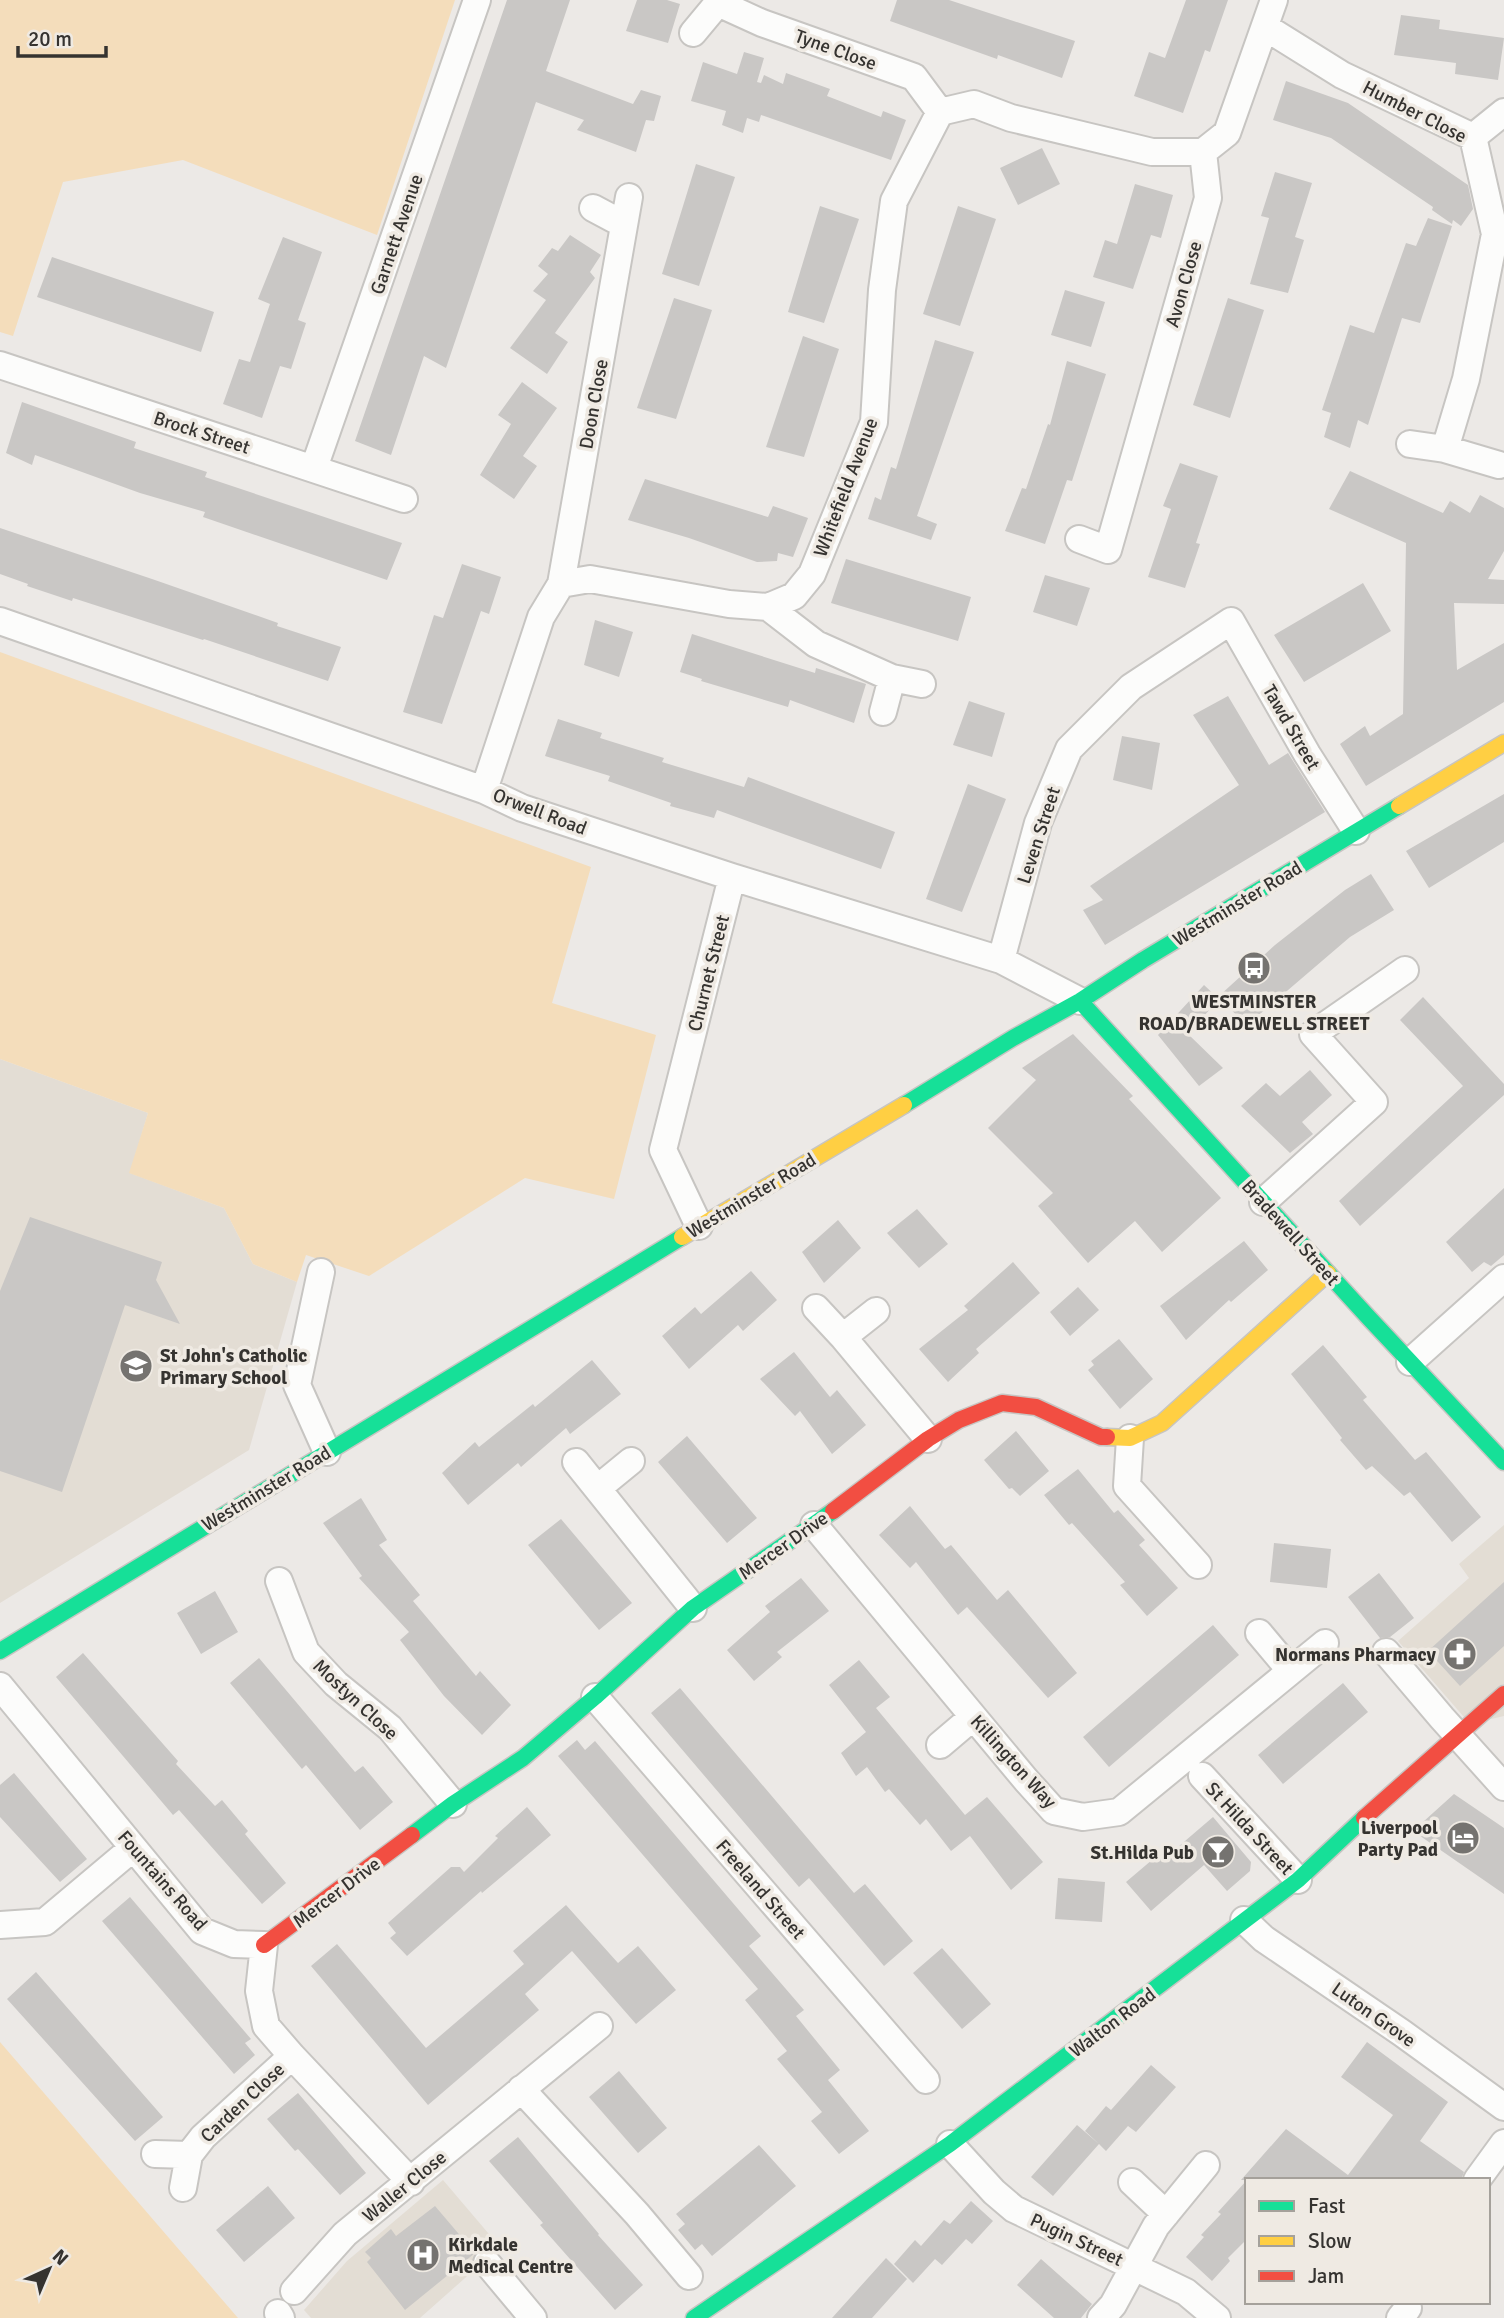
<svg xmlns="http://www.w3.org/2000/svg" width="1504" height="2318" viewBox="0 0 1504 2318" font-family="Signika,sans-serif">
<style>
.built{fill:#e3ddd4}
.green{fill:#f4ddbb}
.building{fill:#c9c7c5}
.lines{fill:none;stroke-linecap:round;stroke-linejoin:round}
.street-casing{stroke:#c7c5c2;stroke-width:30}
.fast-casing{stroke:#c7c5c2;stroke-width:19}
.slow-casing{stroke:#c7c5c2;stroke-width:19}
.jam-casing{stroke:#c7c5c2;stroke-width:19}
.street{stroke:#fcfcfb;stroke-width:26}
.fast{stroke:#16e098;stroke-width:16}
.slow{stroke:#ffcf43;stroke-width:16}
.jam{stroke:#f24e42;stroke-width:16}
.labels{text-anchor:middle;stroke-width:7;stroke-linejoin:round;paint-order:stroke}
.street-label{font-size:19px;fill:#353330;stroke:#efeae3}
.poi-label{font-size:19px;font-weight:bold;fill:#353330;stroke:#efeae3;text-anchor:end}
</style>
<rect width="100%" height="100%" fill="#ece9e6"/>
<!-- built -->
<path class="built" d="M0,1059L148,1113L130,1173L224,1208L253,1264L297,1282L249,1450L0,1603Z
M1504,1525V1716L1470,1724L1398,1641L1469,1578L1459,1564Z
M443,2180L500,2247L420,2318H311L304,2310L347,2261Z"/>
<!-- green -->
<path class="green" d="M0,0H455L377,235L183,160L63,182L13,336L0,332Z
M0,652L591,867L552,1003L656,1035L614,1199L525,1178L369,1276L306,1255L297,1282L253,1264L224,1208L129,1173L148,1113L0,1059Z
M0,2042L238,2318H0Z"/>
<!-- building -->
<path class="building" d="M507,0H570L546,71L633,104L641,90L661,96L654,121L646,120L636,152L577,130L584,120L536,102L446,368L424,356L391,455L355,441Z
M637,0H667L680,4L668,43L626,31Z
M897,0H949L1075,41L1062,78L998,55L997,59L890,21Z
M1186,0H1228L1210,52L1205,50L1183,113L1134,96L1149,52L1165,58Z
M1401,15L1440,20L1439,29L1504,38L1498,80L1455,74L1456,63L1394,55Z
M744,52L764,58L757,82L761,83L764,75L783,84L786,73L830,89L827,96L881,117L883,111L906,120L891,160L761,115L759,122L747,118L743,133L722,125L726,111L691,101L703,62L737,74Z
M1286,81L1348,103L1468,185L1473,209L1461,226L1453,220L1452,224L1432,210L1433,207L1331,138L1273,120Z
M1042,148L1060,184L1018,205L1000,168Z
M696,164L735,177L699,286L662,274Z
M1275,172L1312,183L1295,237L1304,240L1288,293L1250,284L1269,218L1261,216Z
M1135,184L1173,195L1161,238L1151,235L1133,289L1093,277L1105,240L1117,244Z
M820,206L859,219L824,323L788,312Z
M958,206L996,219L960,326L923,314Z
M1428,218L1452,226L1420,323L1402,318L1368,425L1358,420L1350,448L1324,437L1331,413L1322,410L1350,325L1374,333L1406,243L1416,246Z
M570,235L601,255L590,272L595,278L555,333L568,342L547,374L510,348L546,300L533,291L548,274L538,266L552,248L558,251Z
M283,237L322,252L298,320L306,323L291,369L280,366L262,418L223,404L239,359L250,362L270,304L258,299Z
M52,257L214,312L201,352L37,297Z
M1065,290L1105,302L1091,347L1051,335Z
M674,298L712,310L676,419L637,408Z
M1228,298L1264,310L1230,418L1193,405Z
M803,336L839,349L804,457L766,447Z
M935,340L974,352L917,516L937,524L931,540L868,519L875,497L881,500L891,467L896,469Z
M1067,361L1106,374L1072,481L1067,480L1045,544L1005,531L1022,488L1026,489L1048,424L1050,425Z
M522,382L557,408L523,456L537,466L514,499L480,475L511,424L498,415Z
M22,402L136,442L134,448L207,472L205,477L402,543L387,580L203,517L205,512L140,493L35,455L32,465L6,453Z
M1180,463L1218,476L1196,543L1200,544L1185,588L1148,577L1171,509L1163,506Z
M1350,471L1443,513L1450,501L1470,513L1480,495L1504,508V551L1488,579L1504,580V604L1454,603L1457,670L1504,643V702L1366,786L1340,744L1365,726L1370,736L1403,714L1406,543L1329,509Z
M645,479L768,517L773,506L808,518L793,557L778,553L777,561L757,562L689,538L628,520Z
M0,528L152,579L278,623L277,626L341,647L328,681L204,639L203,640L73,598L72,601L27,586L28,584L0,574Z
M846,559L971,597L958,641L831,603Z
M462,564L501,577L489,614L481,611L442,724L403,712L434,615L443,618Z
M1045,575L1090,588L1077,626L1033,612Z
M1363,583L1391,631L1304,682L1274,635Z
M595,620L633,632L619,677L584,665Z
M692,634L815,673L816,668L866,684L854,723L790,700L788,707L701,681L702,679L680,672Z
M1228,696L1269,765L1288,753L1325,812L1105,945L1083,910L1103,900L1090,886L1239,785L1193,715Z
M969,701L1005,713L992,757L953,745Z
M558,719L602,733L600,738L664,758L662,762L744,787L748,777L895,832L881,869L717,810L714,818L670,806L671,803L608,781L610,776L545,756Z
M1122,736L1160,743L1152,790L1113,780Z
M968,784L1006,799L962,912L926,899Z
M1504,794V842L1429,888L1406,851Z
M1371,874L1394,910L1350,937L1246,1026L1219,996L1275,945L1345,890Z
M1204,985L1219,999L1188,1034L1223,1068L1199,1086L1158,1035Z
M1423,997L1504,1084V1095L1360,1226L1339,1201L1463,1086L1400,1020Z
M1073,1034L1133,1096L1129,1099L1221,1198L1162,1252L1135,1221L1088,1263L1038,1206L1053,1193L988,1128L1036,1080L1022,1068Z
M1310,1070L1332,1095L1302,1122L1313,1134L1290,1153L1241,1106L1266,1083L1280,1096Z
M1504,1188V1255L1491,1266L1484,1262L1472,1272L1446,1242Z
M917,1209L948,1244L919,1268L887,1233Z
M30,1217L162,1262L156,1280L180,1324L125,1305L62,1492L0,1471V1291Z
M838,1220L861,1248L824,1283L802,1252Z
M1244,1241L1268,1270L1231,1302L1229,1300L1186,1340L1160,1306Z
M1013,1262L1040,1293L976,1349L979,1353L948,1382L919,1349L968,1310L964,1306Z
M751,1271L777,1300L743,1331L738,1325L689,1369L662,1336L695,1307L701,1314Z
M1078,1287L1099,1310L1070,1336L1050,1312Z
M1119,1339L1153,1379L1120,1409L1088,1370L1094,1365L1091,1361Z
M1323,1345L1367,1397L1363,1400L1415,1460L1426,1452L1481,1517L1452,1542L1410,1492L1404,1496L1372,1466L1366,1470L1340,1440L1342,1438L1291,1374Z
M794,1352L830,1397L837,1390L866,1425L832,1454L800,1411L795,1416L760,1379Z
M592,1360L621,1394L570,1434L566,1428L521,1467L518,1463L468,1505L442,1473L475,1442L479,1447L533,1404L535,1407Z
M1016,1431L1049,1471L1020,1496L1012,1488L1009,1489L984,1460Z
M687,1436L757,1518L727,1543L658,1462Z
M1078,1469L1114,1513L1118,1510L1145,1540L1139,1545L1178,1588L1147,1616L1120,1585L1125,1582L1072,1523L1069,1525L1044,1495Z
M361,1498L387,1540L379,1545L420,1595L413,1601L476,1676L480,1671L511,1705L482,1735L444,1696L400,1640L409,1632L359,1578L362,1576L323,1523Z
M910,1506L945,1549L951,1545L997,1600L1008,1590L1077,1673L1048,1698L967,1607L958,1615L916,1562L910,1568L879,1535Z
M561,1519L632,1603L599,1630L528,1545Z
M1274,1543L1331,1549L1327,1588L1270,1582Z
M1379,1573L1414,1618L1390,1637L1380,1638L1348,1597Z
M801,1578L829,1611L777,1652L782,1657L754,1681L727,1650L770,1612L765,1606Z
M1504,1582V1646L1460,1686L1428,1651Z
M215,1591L238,1632L201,1654L177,1613Z
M1213,1625L1239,1655L1109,1767L1083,1737Z
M83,1653L178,1761L176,1764L215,1806L222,1800L248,1831L245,1834L286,1883L262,1904L179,1810L173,1815L56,1677Z
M259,1658L355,1772L363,1766L393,1802L360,1830L306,1765L302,1769L230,1683Z
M859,1660L890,1697L876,1708L965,1815L987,1797L1043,1862L1011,1890L970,1836L951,1851L926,1819L920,1825L889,1789L885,1792L867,1767L856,1776L841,1753L866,1732L829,1685Z
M1343,1683L1368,1712L1283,1784L1258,1755Z
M680,1688L854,1893L865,1884L913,1941L884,1966L809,1878L799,1887L651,1713Z
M577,1740L585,1750L595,1741L761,1936L749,1946L804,2010L796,2016L840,2070L828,2080L869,2131L839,2154L811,2121L822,2112L777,2059L787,2051L745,2000L758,1989L558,1756Z
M14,1773L87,1859L60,1882L0,1817V1785Z
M1454,1794L1504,1828V1894L1413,1831Z
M527,1807L551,1835L482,1893L481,1891L407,1956L390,1938L396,1933L388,1923L451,1867H460L464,1872L498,1838L495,1836Z
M1213,1817L1251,1862L1250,1871L1227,1891L1204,1865L1151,1911L1126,1882L1159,1854L1164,1859Z
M1058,1878L1105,1882L1102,1922L1055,1919Z
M130,1897L251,2039L245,2043L255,2055L234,2074L102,1921Z
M566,1905L618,1963L638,1946L676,1990L636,2024L572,1951L525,1994L539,2010L428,2105L311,1966L337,1944L426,2048L524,1964L513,1951Z
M942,1948L991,2004L962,2029L913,1973Z
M36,1972L163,2117L135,2141L7,1999Z
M1367,2042L1448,2102L1420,2141L1464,2172L1461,2180H1241L1286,2129L1348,2175L1393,2115L1341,2077Z
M1151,2065L1176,2087L1136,2132L1128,2126L1106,2151L1099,2144L1053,2196L1031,2177L1077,2125L1099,2144L1085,2131L1106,2106L1111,2110Z
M619,2071L667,2128L638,2153L589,2097Z
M298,2093L366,2173L340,2195L298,2149L295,2151L267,2119Z
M518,2137L599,2234L598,2235L643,2285L615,2310L540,2225L543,2223L489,2161Z
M759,2145L796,2186L712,2256L702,2244L695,2250L678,2230L685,2224L676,2214Z
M1247,2180V2239L1228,2258L1230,2261L1212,2281L1186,2257L1204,2237L1201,2235L1221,2214L1218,2212Z
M268,2186L295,2218L244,2262L216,2230Z
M971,2201L993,2221L972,2244L966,2239L942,2265L935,2259L913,2283L894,2264L915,2240L921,2246L944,2220L950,2224Z
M435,2206L475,2253L405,2310L367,2262L371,2258L365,2252L391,2229L396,2236Z
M886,2258L907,2279L872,2318H832Z
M1041,2259L1092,2304L1081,2318H1054L1017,2285Z"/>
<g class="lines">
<defs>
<path id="street" d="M1265,27L1342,75L1473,137L1495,234L1466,379L1445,449
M693,33L718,3L762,23L914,77L940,112
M1473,137L1504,112
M593,208L623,224
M0,365L404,499
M1410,444L1445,449L1499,465
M314,468L477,0
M1079,539L1108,550L1208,198L1203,152L1227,133L1274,0
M561,584L629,197
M768,607L816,644L892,678L922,684
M0,621L484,790L522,808L732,877L1001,960L1080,1001
M883,712L892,678
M484,790L541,617L561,584L590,579L729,604L768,607L794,596L812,574L874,422L882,290L894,201L940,112L974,104L1011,118L1152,152H1203
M1001,960L1038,823L1069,749L1131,687L1231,621L1307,754L1356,831
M1263,1202L1374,1102L1313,1034L1405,970
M699,1226L663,1150L732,877
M321,1272L297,1385L327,1452
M816,1308L843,1337L928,1439
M843,1337L876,1311
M1410,1362L1504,1278
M1130,1438L1127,1486L1198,1565
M576,1462L693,1608
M598,1488L631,1461
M814,1525L1026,1780L1054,1811L1083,1817L1119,1812L1325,1643
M279,1581L306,1652L336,1684L390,1728L453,1804
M1259,1633L1290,1670
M1386,1652L1442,1718L1504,1787
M0,1686L202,1931L234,1944L264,1945L259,1991L266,2026L292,2056L411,2182
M595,1697L926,2080
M940,1745L973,1717
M1202,1776L1298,1880
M1244,1920L1264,1939L1402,2033L1504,2107
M0,1925L45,1922L133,1848
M521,2089L637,2214L689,2276
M950,2144L994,2192L1014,2209L1186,2292L1217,2318
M155,2154L189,2155
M1477,2180L1504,2143
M1132,2182L1166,2214
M183,2188L189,2155L203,2137L292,2056
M487,2263L533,2318
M294,2291L345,2234L599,2026
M278,2313L281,2318
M1101,2318L1113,2305L1156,2226L1206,2165
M1400,2318L1408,2308"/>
<path id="fast" d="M1080,1001L1369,1318L1504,1462
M904,1105L1013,1038L1080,1001L1143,960L1399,806
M0,1651L682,1237
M412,1835L453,1804L523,1758L595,1697L693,1608L833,1511
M694,2318L950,2144L1298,1880L1364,1818"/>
<path id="slow" d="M1399,806L1504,743
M682,1237L904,1105
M1107,1437L1130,1438L1162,1423L1328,1273"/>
<path id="jam" d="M833,1511L928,1439L959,1420L1002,1403L1036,1407L1101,1437H1107
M1364,1818L1504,1694
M264,1945L412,1835"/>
</defs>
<!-- street casing -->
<use href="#street" class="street-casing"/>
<!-- fast casing -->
<use href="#fast" class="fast-casing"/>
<!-- slow casing -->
<use href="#slow" class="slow-casing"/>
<!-- jam casing -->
<use href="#jam" class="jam-casing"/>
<!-- street -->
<use href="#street" class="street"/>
<!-- fast -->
<use href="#fast" class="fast"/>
<!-- slow -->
<use href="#slow" class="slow"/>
<!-- jam -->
<use href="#jam" class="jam"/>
</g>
<!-- icons -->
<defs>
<symbol id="bus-disc" viewBox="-11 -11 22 22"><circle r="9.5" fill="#757370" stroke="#efeae3"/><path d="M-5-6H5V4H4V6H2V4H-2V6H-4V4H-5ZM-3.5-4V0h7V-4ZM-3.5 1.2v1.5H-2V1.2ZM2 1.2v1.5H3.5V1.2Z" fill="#fff"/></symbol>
<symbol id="school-disc" viewBox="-11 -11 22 22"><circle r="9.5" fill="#757370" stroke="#efeae3"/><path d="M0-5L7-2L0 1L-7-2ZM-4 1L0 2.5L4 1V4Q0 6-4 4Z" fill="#fff"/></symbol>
<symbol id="pharmacy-disc" viewBox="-11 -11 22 22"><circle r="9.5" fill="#757370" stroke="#efeae3"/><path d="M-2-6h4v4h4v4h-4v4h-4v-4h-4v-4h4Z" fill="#fff"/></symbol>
<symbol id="hotel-disc" viewBox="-11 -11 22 22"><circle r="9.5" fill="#757370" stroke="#efeae3"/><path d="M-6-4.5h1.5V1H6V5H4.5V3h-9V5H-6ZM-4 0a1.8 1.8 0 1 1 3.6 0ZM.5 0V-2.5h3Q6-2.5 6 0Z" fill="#fff"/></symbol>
<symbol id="bar-disc" viewBox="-11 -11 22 22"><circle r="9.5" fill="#757370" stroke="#efeae3"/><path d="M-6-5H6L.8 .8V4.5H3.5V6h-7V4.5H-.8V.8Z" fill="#fff"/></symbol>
<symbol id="hospital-disc" viewBox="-11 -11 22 22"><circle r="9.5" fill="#757370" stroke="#efeae3"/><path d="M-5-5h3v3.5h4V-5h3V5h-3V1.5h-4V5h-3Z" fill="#fff"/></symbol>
</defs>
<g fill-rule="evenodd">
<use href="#bus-disc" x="1235" y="949" width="38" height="38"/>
<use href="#school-disc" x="117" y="1347" width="38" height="38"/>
<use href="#pharmacy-disc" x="1441" y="1635" width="38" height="38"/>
<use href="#hotel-disc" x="1444" y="1819" width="38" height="38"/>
<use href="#bar-disc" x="1199" y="1833" width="38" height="38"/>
<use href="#hospital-disc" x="404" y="2236" width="38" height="38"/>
</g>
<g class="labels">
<!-- street labels -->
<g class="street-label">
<text transform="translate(836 49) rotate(20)" y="7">Tyne Close</text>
<text transform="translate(1415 111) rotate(27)" y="7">Humber Close</text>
<text transform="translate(396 234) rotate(-71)" y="7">Garnett Avenue</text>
<text transform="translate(1183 284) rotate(-74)" y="7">Avon Close</text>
<text transform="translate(593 404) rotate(-80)" y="7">Doon Close</text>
<text transform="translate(202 432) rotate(18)" y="7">Brock Street</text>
<text transform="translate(845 487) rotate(-69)" y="7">Whitefield Avenue</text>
<text transform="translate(1292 727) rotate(60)" y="7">Tawd Street</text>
<text transform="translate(540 811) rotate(21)" y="7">Orwell Road</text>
<text transform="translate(1038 835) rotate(-72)" y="7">Leven Street</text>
<text transform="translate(1237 903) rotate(-31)" y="7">Westminster Road</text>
<text transform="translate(708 973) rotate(-76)" y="7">Churnet Street</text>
<text transform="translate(751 1195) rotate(-31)" y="7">Westminster Road</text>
<text transform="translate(1291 1232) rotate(48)" y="7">Bradewell Street</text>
<text transform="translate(266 1488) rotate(-31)" y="7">Westminster Road</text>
<text transform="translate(783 1545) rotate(-35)" y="7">Mercer Drive</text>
<text transform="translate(356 1699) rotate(43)" y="7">Mostyn Close</text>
<text transform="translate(1014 1761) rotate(48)" y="7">Killington Way</text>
<text transform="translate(1250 1828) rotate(47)" y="7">St Hilda Street</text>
<text transform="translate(163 1880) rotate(49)" y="7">Fountains Road</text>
<text transform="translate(761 1889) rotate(49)" y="7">Freeland Street</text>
<text transform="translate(336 1892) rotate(-37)" y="7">Mercer Drive</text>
<text transform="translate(1374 2014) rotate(35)" y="7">Luton Grove</text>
<text transform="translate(1112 2022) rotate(-37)" y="7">Walton Road</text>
<text transform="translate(242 2102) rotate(-43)" y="7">Carden Close</text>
<text transform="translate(404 2186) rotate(-39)" y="7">Waller Close</text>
<text transform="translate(1077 2239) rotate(25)" y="7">Pugin Street</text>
</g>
<!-- poi labels -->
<g class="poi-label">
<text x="1254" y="1008" text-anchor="middle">WESTMINSTER<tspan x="1254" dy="22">ROAD/BRADEWELL STREET</tspan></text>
<text x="160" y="1362" text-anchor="start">St John's Catholic<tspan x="160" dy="22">Primary School</tspan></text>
<text x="1436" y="1661">Normans Pharmacy</text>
<text x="1438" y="1834">Liverpool<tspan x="1438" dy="22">Party Pad</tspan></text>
<text x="1194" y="1859">St.Hilda Pub</text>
<text x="448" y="2251" text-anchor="start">Kirkdale<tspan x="448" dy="22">Medical Centre</tspan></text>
</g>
</g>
<!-- legend -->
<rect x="1245" y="2178" width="245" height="126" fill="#efeae3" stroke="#a5a19b" stroke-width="2"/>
<rect x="1259" y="2201" width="35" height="10" fill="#16e098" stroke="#a5a19b" stroke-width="2"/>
<text x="1308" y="2213" font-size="21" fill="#353330">Fast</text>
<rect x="1259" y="2236" width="35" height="10" fill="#ffcf43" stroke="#a5a19b" stroke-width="2"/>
<text x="1308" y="2248" font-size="21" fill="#353330">Slow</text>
<rect x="1259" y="2271" width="35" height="10" fill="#f24e42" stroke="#a5a19b" stroke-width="2"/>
<text x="1308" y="2283" font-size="21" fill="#353330">Jam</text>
<!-- north arrow -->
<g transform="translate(49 2269) rotate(44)" stroke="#efeae3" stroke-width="5" paint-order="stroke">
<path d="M0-5L12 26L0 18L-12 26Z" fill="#353330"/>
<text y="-10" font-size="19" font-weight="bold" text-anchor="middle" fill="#353330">N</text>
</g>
<!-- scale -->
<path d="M18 46v10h88v-10" fill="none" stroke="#353330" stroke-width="3.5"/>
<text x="28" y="46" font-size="21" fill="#353330" stroke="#efeae3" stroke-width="5" paint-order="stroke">20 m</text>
</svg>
